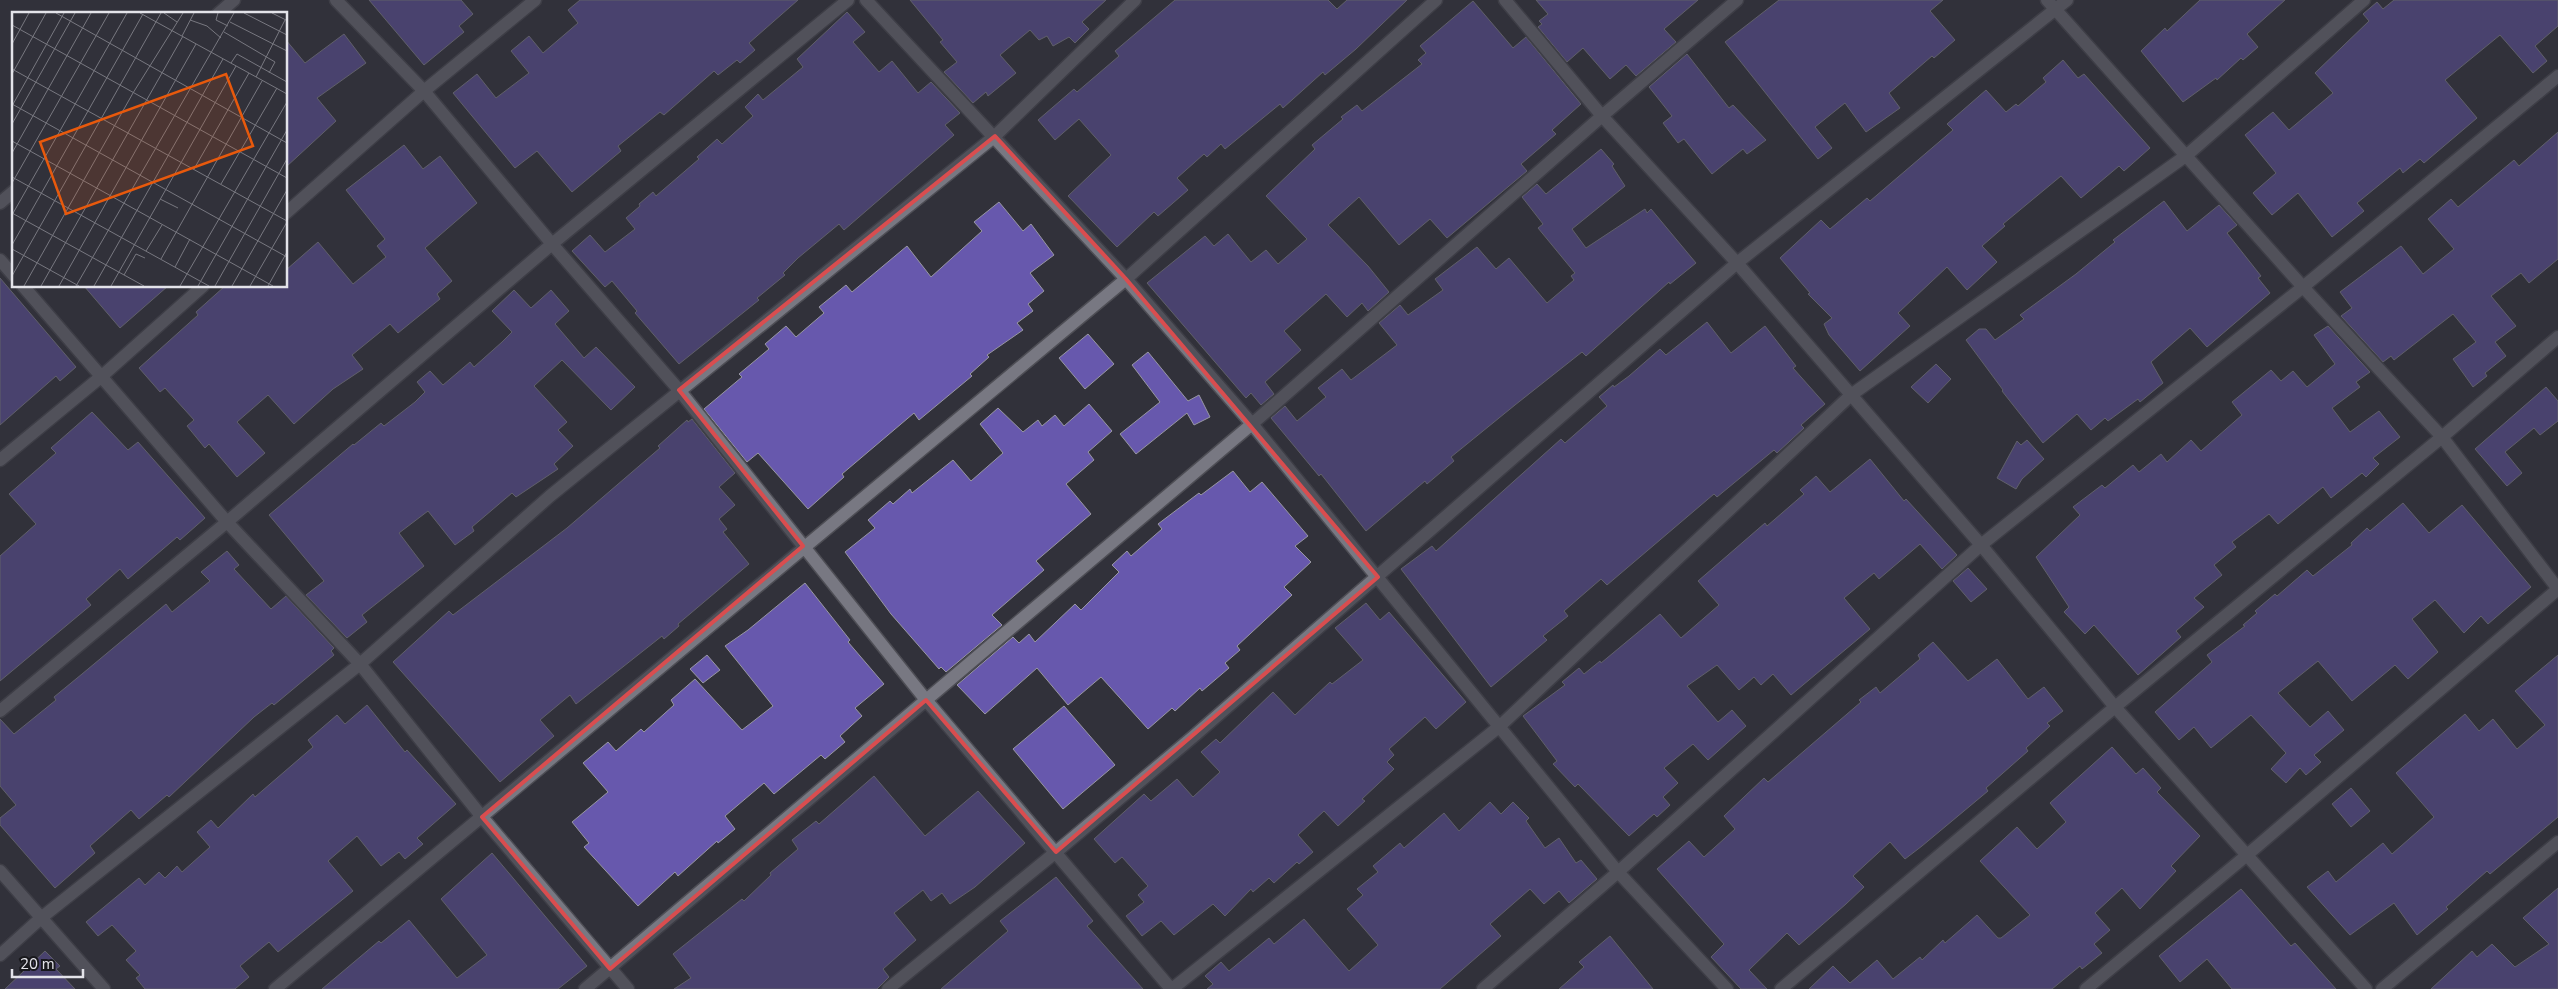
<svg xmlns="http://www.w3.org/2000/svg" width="2558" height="989" viewBox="0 0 2558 989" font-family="'Nunito Sans',sans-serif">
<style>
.building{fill:#6758ad;stroke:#9897a2}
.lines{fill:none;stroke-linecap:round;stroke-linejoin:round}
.minor-casing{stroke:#4e4e55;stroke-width:15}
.minor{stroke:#787882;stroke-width:12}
.marked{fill:none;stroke:#d94d4f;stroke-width:4;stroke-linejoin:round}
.inset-road{fill:none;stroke:#787880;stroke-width:1}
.view{fill:#e8590c;fill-opacity:0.15;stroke:#e8590c;stroke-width:2.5}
.inset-edge{fill:none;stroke:#e3e3e9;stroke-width:2.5}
</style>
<rect width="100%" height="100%" fill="#31313a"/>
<!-- building -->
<path class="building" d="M369,0H461L473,14L459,26L464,32L424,65Z
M580,0H798L749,43L755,50L740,63L737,60L718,75L714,71L664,115L660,112L618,146L621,151L572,192L537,151L515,168L453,93L477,74L496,98L529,73L511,51L529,36L543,53L578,23L568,10Z
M910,0H1106L1082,22L1089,29L1075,43L1069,37L1053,46L1047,36L1039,40L1030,30L1000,55L1016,73L988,96L986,92L973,103L944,72L957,62L940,42L943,40Z
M1175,0H1328L1337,9L1347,0H1407L1356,49L1325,75L1323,72L1283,108L1280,104L1225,149L1221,144L1207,157L1204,154L1177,178L1188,190L1158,216L1154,212L1117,247L1068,196L1111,155L1079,119L1055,140L1038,120L1074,89L1077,92L1119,56L1115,51Z
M1536,0H1698L1664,29L1676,42L1636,76L1626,65L1610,79L1583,48L1567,62L1538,27L1542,24L1539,21L1548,14Z
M1779,0H1943L1930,11L1955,40L1934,58L1932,56L1889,93L1900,108L1866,132L1845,103L1815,127L1832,148L1818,159L1725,42Z
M2200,0H2285L2247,34L2258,47L2243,60L2241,58L2217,80L2216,78L2183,102L2141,51L2165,28L2167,31Z
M2394,0H2558V26L2535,46L2547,61L2533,73L2500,35L2445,80L2477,118L2424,163L2420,159L2403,173L2400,168L2357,203L2364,211L2332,237L2298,193L2272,215L2253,193L2276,173L2245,135L2273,112L2289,130L2333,93L2315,73L2369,21L2363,14L2377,2L2383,9Z
M1473,1L1513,48L1526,37L1581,104L1552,130L1556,134L1521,164L1527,171L1447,238L1430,219L1399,245L1359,197L1328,225L1368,266L1389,292L1368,311L1362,303L1347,317L1326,294L1284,331L1301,350L1265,382L1274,394L1261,405L1251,393L1246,398L1147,283L1205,236L1214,246L1228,234L1251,262L1266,250L1278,264L1307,239L1266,196L1315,149L1312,145L1343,119L1341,117L1357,105L1362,111L1422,64L1418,60L1426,53L1420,46Z
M847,12L865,32L853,42L879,72L892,61L918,93L931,82L960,113L945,125L954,135L844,230L839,224L798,258L783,273L785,275L757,298L759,300L679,364L635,313L637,311L612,281L605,287L572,251L590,235L605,252L635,229L626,218L640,206L639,204L653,192L656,196L699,159L697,157L717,139L722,144L753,116L745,107L758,94L763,100L803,67L797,59Z
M344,34L366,63L317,98L336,121L286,167V40L305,63Z
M1687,54L1729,108L1733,105L1766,140L1747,154L1743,149L1712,174L1684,139L1678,143L1663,123L1672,116L1649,87Z
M2063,60L2078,78L2084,74L2150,148L2124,171L2119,166L2081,198L2061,176L2003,224L2005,226L1982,246L1997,262L1967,290L1947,267L1898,313L1910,326L1860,371L1829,335L1824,324L1832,318L1808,294L1810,293L1780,258L1821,220L1830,229L1867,198L1870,201L1953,130L1947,124L1986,90L2006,112L2016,104L2018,106L2046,82L2043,78Z
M2558,132V259L2529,283L2521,273L2491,296L2516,326L2495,342L2506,356L2485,373L2487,376L2473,387L2453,359L2476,342L2453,314L2394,360L2391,356L2383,362L2341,316L2352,308L2340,292L2401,246L2423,274L2454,249L2428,219L2451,199L2458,207L2514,160L2519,166Z
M404,145L423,169L440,156L477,203L425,248L452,281L437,294L440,299L398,333L390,324L352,355L363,369L333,389L294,424L268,395L237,422L265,453L237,477L209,444L205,448L187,426L194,420L165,388L160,392L139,368L198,315L196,312L225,286H286V270L318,242L353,284L386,257L377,246L385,239L346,190Z
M1601,149L1614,164L1612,166L1625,186L1572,229L1586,248L1645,209L1647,213L1651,209L1696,263L1670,284L1669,282L1586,356L1582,352L1515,405L1451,457L1454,461L1427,484L1425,481L1366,531L1321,474L1319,476L1271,418L1285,406L1297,421L1326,397L1318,388L1342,369L1351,380L1397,345L1379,323L1400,305L1408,315L1443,290L1435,279L1477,247L1496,269L1509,258L1547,303L1574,280L1571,276L1575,273L1538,228L1543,224L1522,197L1537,184L1546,194Z
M2164,201L2187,231L2219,205L2237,225L2227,233L2261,276L2258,278L2270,293L2207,347L2190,328L2151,362L2163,383L2140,402L2138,399L2108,421L2105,418L2091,430L2077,414L2043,443L2002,391L2003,390L1966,340L1979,329H1986L1995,340L2024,319L2020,315L2076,274L2115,242L2113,240Z
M999,202L1023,231L1031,224L1054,255L1030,273L1044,291L1028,304L1033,311L1017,323L1023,330L987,355L989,357L970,374L972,376L919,420L914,413L842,474L844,477L808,509L758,453L747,462L704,409L742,377L739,374L769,349L765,344L786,326L796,337L824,313L819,307L846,285L852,292L907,246L931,277L982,231L974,222Z
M0,278L76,367L60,381L56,376L0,425Z
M84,286H168L120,328Z
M514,290L531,308L551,290L569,311L555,324L584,358L596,347L635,387L611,410L562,360L534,386L567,422L558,430L573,446L554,464L558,469L516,497L512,493L472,527L474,531L455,545L428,511L399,533L424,566L362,615L367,622L347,638L306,595L324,581L269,515L353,444L354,445L381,423L384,426L415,402L425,392L417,382L430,371L443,385L470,362L474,367L502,342L512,332L492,311Z
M1707,322L1731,353L1765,326L1796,366L1793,368L1825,404L1801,425L1804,428L1777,453L1774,450L1717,497L1714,494L1607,585L1601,579L1564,611L1568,616L1543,636L1547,640L1491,687L1401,569L1432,546L1436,551L1561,439L1565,443L1607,406L1599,397L1613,385L1614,387L1629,376L1660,349L1666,355Z
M2328,326L2370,372L2356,382L2360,387L2332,408L2350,432L2379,411L2400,437L2373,458L2379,464L2366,477L2362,473L2331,498L2323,487L2278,524L2269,514L2232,542L2236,547L2214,565L2222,575L2194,598L2204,607L2176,631L2181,637L2138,675L2094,625L2085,634L2064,612L2069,607L2036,557L2080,515L2073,507L2102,485L2105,488L2133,465L2139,472L2161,454L2167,462L2191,440L2201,451L2242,415L2232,402L2271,370L2281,381L2293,371L2307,387L2335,364L2314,335Z
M1088,334L1114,364L1085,389L1059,358Z
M1148,352L1188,401L1199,395L1210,417L1194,425L1187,413L1136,454L1120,434L1160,402L1132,365Z
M1936,364L1951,379L1928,403L1911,387Z
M2546,387L2558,401V421L2540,435L2534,428L2505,452L2522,473L2507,486L2475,449Z
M1089,404L1112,431L1088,452L1094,460L1066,484L1091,514L1036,561L1044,570L992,615L1002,625L946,672L941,667L939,669L891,614L845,552L875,528L868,520L890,501L893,504L910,489L912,493L953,460L971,481L1003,453L980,424L998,408L1023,432L1038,420L1042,426L1055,415L1064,426Z
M92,412L128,450L138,442L205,518L180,540L177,537L128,579L120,569L86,599L91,605L0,681V556L36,524L9,494L56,453L51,448Z
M692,419L735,473L719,487L735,505L719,519L727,529L723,532L749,564L678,624L679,626L664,639L662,636L576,704L570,695L540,720L554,736L500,782L393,662L449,611L453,615L567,528L660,448L658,446L687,420L688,422Z
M2027,440L2044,459L2022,479L2016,489L1997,478L2017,441L2021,445Z
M1870,459L1904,501L1906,499L1957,555L1942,569L1920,544L1879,579L1874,573L1844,598L1870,629L1791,695L1773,674L1761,685L1754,677L1739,690L1717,665L1687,686L1718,722L1732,710L1746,726L1708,760L1693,744L1664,768L1678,783L1663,797L1670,805L1657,817L1654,814L1629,836L1578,784L1575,787L1553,764L1557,761L1523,716L1565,685L1562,682L1579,668L1584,674L1600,661L1601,663L1660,614L1681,638L1719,605L1698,581L1765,523L1767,526L1804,494L1800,490L1816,476L1830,492Z
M1233,471L1250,492L1262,482L1308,536L1295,546L1311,562L1284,587L1292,595L1237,646L1240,650L1225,663L1229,668L1202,691L1200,688L1175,711L1172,708L1148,729L1101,677L1068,705L1037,668L985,714L957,685L1013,637L1019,643L1029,634L1035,642L1075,604L1081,610L1119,572L1112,565L1127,551L1131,556L1162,529L1158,524L1199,493L1201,495Z
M2403,503L2429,533L2462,505L2531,587L2488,624L2481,616L2464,633L2435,600L2412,619L2438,652L2408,679L2395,665L2352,701L2318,661L2278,693L2310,727L2328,711L2344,730L2314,755L2321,762L2306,775L2300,768L2286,783L2271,769L2286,753L2251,715L2211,748L2194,727L2179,740L2155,712L2212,662L2207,655L2245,626L2243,625L2257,613L2255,611L2275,594L2277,596L2307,570L2313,576L2352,545L2351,543L2367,528L2370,531Z
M227,551L239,565L234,569L271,609L286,596L334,648L331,651L334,655L274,705L272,703L254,717L169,797L167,795L139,819L131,810L90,846L95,853L55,888L0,825V818L16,805L0,786V719L14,734L56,700L54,697L82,674L166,604L172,612L210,581L201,572Z
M1968,568L1987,589L1971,602L1953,581Z
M805,583L850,640L848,642L884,684L855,708L862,716L840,736L845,742L825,759L821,755L774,794L764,783L725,816L735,829L718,843L717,841L678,876L675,872L638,906L584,847L589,843L572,822L608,792L583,763L608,742L616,751L641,729L644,732L674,705L671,700L695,679L742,730L773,706L725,646L748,630Z
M1366,603L1380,620L1389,612L1466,702L1436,729L1425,717L1389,749L1394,755L1387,762L1394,769L1362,799L1365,801L1338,826L1324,811L1298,835L1313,852L1299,864L1297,862L1274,883L1269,878L1253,892L1251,889L1225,916L1213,904L1174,935L1161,921L1142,936L1126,916L1144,902L1138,895L1148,886L1122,857L1115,863L1094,839L1144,794L1151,801L1177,779L1193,797L1220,772L1201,752L1216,739L1220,743L1273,692L1295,715L1330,682L1332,684L1363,660L1335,628Z
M1933,642L1968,681L1997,659L2028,699L2044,687L2063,711L2047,723L2050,726L2026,748L2028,751L1986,788L1988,791L1922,846L1905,859L1890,842L1853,876L1864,887L1846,904L1799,945L1787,933L1749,970L1767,989H1741L1711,957L1724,944L1657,869L1689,841L1704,857L1735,829L1724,816L1764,778L1768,782L1861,702L1859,700L1876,687L1880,693L1920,659L1918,655Z
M707,655L720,670L703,683L690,669Z
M2558,655V817L2490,874L2487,871L2446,907L2448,909L2417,935L2394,903L2350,935L2307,887L2328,871L2336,882L2383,843L2392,854L2434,817L2396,773L2465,714L2479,731L2493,719L2517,749L2545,725L2515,691Z
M367,705L405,752L407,750L456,804L417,838L423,844L405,859L399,852L381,866L357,836L328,861L353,891L278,952L269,942L240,966L249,977L235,989H145L136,978L140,975L126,960L136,951L112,925L98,936L86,922L139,878L145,885L159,872L165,878L177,866L182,872L210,847L197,832L211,820L218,828L253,794L255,797L313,747L308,740L337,715L345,724Z
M1064,706L1115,765L1063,809L1013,749Z
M2112,747L2136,774L2143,768L2161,788L2157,792L2200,836L2171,866L2176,871L2140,909L2122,888L2095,913L2110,930L2094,944L2102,953L2082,969L2080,966L2052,989H1809L1833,966L1850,983L1877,960L1893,979L1920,957L1922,960L1943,940L1945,943L1977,915L1998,938H2001L2030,915L1980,861L2017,827L2037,849L2066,822L2050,803Z
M874,776L925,836L978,791L1025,843L975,887L950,904L942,893L931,901L923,890L894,913L916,940L883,969L889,977L877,989H674L691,978L673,954L742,899L744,901L771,875L770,873L798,849L792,840L816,821L819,824Z
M2351,788L2370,811L2351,827L2332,804Z
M1490,802L1501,814L1513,802L1529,818L1526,821L1545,848L1559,838L1576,863L1581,860L1597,879L1569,903L1559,891L1544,904L1530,889L1490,924L1501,936L1440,989H1207L1213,984L1205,976L1221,962L1229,971L1269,938L1274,944L1304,919L1349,971L1378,945L1347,909L1363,895L1357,889L1378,872L1373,866L1400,843L1404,848L1444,813L1459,831Z
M492,853L587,966L558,989H322L379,941L381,943L409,920L457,978L487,955L441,899Z
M1056,877L1093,921L1087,926L1143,989H941L1008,931L1000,921Z
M2558,888V989H2431L2472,951L2477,957L2492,944L2515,967L2549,944L2523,918Z
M2241,889L2291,946L2295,943L2336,989H2232L2207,959L2180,982L2159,956Z
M1610,936L1653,989H1559L1584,967L1579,962Z
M45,951L60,966L56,969L75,989H5Z"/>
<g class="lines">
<defs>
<path id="minor" d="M336,0L424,91L552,244L679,390L926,700L1171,989
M866,0L1126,279L1252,424L1618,872L1727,989
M1505,0L1602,116L1737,263L1981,545L2115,707L2366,989
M2047,0L2303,287L2442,437L2558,589
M218,14L234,0
M0,203L14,191
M286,213L424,91L535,0
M0,260L14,276
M23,286L227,522L360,664L482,817L628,989
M0,460L102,376L203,286
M0,711L227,522L552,244L848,0
M0,871L104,989
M0,955L41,918L360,664L550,496L995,136L1135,0
M275,989L1126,279L1436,0
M585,989L1252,424L1602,116L1737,0
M888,989L1056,852L1194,736L1737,263L2067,0
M1172,989L1500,726L1851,395L2187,155L2364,0
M1483,989L1618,872L1981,545L2303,287L2558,76
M1781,989L2115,707L2442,437L2558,337
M2086,989L2247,855L2558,589
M2382,989L2558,842"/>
</defs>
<!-- minor casing -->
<use href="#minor" class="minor-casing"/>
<!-- minor -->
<use href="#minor" class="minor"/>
</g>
<!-- marked area -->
<path d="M0 0H2558V989H0ZM995,136L1126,279L1378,577L1056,852L926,700L610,969L482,817L803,546L679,390Z" fill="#31313a" fill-opacity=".55" fill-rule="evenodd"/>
<path class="marked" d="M995,136L1126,279L1378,577L1056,852L926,700L610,969L482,817L803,546L679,390Z"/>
<!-- overview -->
<g transform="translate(12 12)">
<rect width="275" height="275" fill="#31313a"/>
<path class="inset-road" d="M44,1L275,131M128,1L275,82M152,1L165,10M206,1L204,8L216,14M232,1L275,23M260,1L274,8M178,8L195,14L209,26M218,10L275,39M0,13L275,166M212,20L263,50L257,61M170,24L182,1M0,32L17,1M219,51L225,42L275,70M0,57L275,209M0,62L34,1M244,65L273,8M0,92L275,245M0,94L52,1M0,112L63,1M0,129L261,274M0,141L79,1M182,157L237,61M0,165L197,274M0,171L97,1M209,172L265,76M148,187L166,196M0,201L132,274M0,203L115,1M0,233L131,2M0,237L67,274M134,239L150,213M149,247L250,69M163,255L178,227M112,263L124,242L133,246M0,264L149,1M12,274L121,81L171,1M29,274L171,24M47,274L184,32M64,274L222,1M82,274L211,47M99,274L224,54M168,274L275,90M186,274L275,118M203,274L275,147M220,274L275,178M238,274L275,210M256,274L275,240"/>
<path class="view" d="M214,62L241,134L54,202L28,130Z"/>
<rect width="275" height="275" class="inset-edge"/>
</g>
<!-- scale -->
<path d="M12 969v8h71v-8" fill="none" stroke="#e3e3e9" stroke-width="2.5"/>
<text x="20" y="969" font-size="15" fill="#e3e3e9" stroke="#19191d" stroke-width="4" paint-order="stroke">20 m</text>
</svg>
